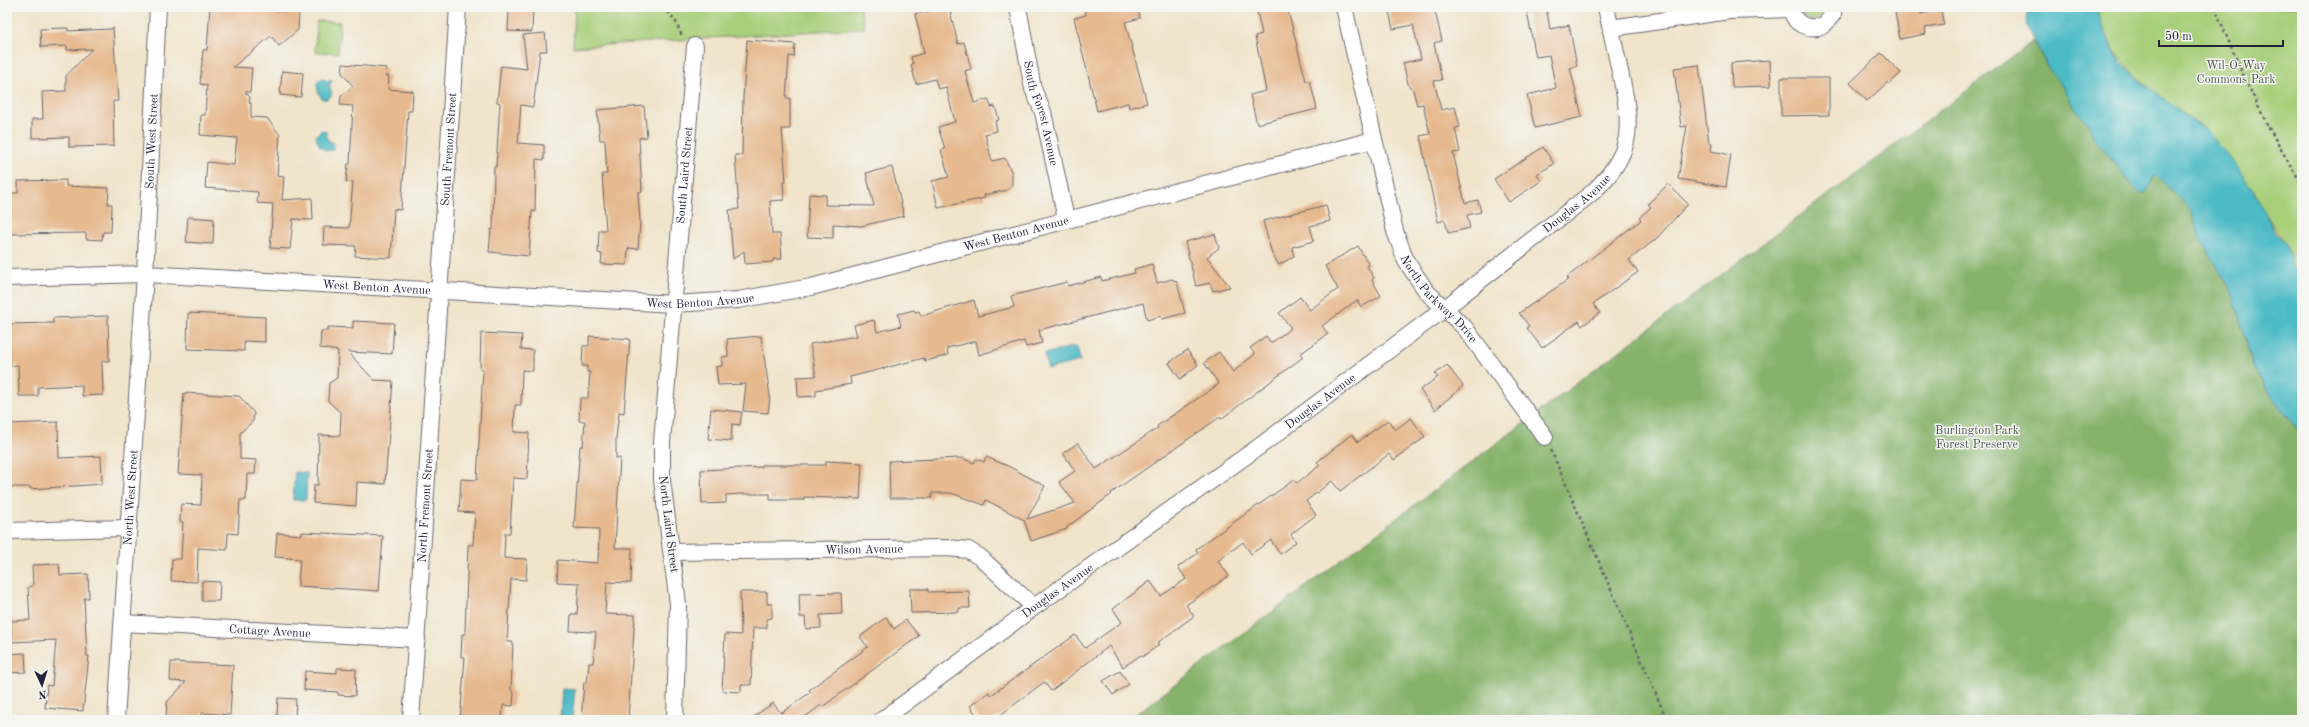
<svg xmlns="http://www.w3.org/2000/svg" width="2309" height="727" viewBox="0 0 2309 727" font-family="'Old Standard TT',serif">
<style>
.green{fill:#a8cf7a;stroke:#65785a}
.forest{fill:#86b26a;stroke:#546a52}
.water{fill:#4cbac5;stroke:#376e80}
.building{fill:#e6b98f}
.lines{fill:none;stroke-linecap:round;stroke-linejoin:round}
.minor-casing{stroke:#6a666d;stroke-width:18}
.path{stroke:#6a666d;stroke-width:2.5;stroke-dasharray:3 3;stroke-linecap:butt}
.minor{stroke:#fff;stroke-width:16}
.labels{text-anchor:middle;stroke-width:3;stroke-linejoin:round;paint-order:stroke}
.park-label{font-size:12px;fill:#4a564e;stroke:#f6f6f2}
.street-label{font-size:12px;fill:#22223b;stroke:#f6f6f2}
</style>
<rect width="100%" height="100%" fill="#f6f6f2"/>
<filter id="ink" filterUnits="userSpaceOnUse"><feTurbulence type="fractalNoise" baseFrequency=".025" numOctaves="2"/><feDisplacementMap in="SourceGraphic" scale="8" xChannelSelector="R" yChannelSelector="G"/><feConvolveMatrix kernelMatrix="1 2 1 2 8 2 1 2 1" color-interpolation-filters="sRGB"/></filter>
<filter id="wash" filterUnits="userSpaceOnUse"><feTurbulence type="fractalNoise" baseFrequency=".012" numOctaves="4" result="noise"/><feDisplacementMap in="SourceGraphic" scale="16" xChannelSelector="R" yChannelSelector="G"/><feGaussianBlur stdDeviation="0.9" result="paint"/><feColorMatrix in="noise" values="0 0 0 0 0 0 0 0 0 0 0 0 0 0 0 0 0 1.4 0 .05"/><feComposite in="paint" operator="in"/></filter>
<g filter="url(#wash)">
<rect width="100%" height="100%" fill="#f0e4ca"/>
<!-- green -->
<path class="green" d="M575,7H860L865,28L573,47Z
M1801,7H1824L1823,14L1818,19L1811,21L1803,16Z
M2095,7H2302V280C2298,274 2294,268 2291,261C2289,256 2288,249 2285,244C2260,207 2241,169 2210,135C2201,124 2187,117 2176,108C2131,74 2114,62 2095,7Z
M317,21L340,22L338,53L315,52Z"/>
<!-- forest -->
<path class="forest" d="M2033,41L2048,68L2062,86L2071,102L2090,127L2094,138L2105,149L2151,184L2154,177L2157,176L2191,210L2199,235L2232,292L2253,366L2269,393L2302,435V720H1128Z"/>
<!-- water -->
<path class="water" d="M2029,7H2095L2111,46L2122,64L2140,81L2209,133L2233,162L2253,190L2276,234L2286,245L2292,263L2302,280V435L2269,393L2253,366L2232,292L2199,235L2191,210L2157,176L2154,177L2147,191L2141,193L2134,188L2094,138L2090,127L2071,102L2062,86L2048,68L2026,24Z
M322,78L326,81L331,79L332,82L329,85L332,95L328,99H322L318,92L317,83Z
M322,130L326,131L327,139L334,144L333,150C323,153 317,144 316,135Z
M1077,346L1080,361L1048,369L1044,354Z
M295,472L307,473L306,500H293Z
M562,688L575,689L572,720L560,719Z"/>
<g id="blocks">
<!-- building -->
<path class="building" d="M210,7L299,12L298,30L279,46L271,36L233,67L252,68L250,92H245L250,97L249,103H251V117L267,118L280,135L277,176L284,177L282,200L312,198L313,220L293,219L290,249L270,248L273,204L257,203L258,192L205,188L207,162L234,165L237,138L200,135L201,115H205L207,85L200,84L203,50H207Z
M509,7H533L532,32L508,31Z
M929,7H949L958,44L964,42L971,69L965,71L974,103L988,99L991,107L995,106L999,120L995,121L997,131L985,134L992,161L1005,158L1012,173V186L1007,190L984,195L985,198L938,208L932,181L949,177L941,150L945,149L938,127L955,122L946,87L938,89L935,79L916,84L911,65L913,64L911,57L924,53L915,14L930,11Z
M1084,7H1137L1140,18L1125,22L1147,103L1129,108L1128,103L1097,111L1074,18L1086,15Z
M1256,7H1287L1306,81H1310L1317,109L1257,124L1250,95L1266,91L1255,36L1262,34Z
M1388,7H1434L1442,41L1434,43L1442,80L1434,81L1441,110L1455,107L1460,127L1455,128L1460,152L1453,153L1465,203L1478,200L1481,212L1467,215L1470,228L1448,233L1445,220L1438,222L1420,136L1430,134L1423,104L1417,105L1412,87H1409L1403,63L1421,59L1413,25L1393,29Z
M1526,7H1546L1550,29L1569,25L1577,66L1570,68L1582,117L1535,128L1527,95L1556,88L1549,55L1536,57Z
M1894,7H1920L1921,14L1941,10L1944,25L1925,28L1926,34L1900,39Z
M113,27L118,101H113L114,146L69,147V137L32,138V119H43L42,92L66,91V76L92,49L67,50V46L41,47L40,29L68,28V31L111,29Z
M545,33L547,51H540L533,107L521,105L518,143L544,145V160L536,159L535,212L532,211L529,256L489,252L491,229L493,230L494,167H496L500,103L497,102L501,66L527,69L523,35Z
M747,40L795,44L794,57L789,56L786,98H790V129H782L786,182H783L784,200L770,201L772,234H780L782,259H773V262L745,264L744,251L733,259L729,210L739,209L735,155H742L743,98Z
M1881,53L1901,73L1889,84L1888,82L1867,101L1850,83Z
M1770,60L1771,86L1732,87L1731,63Z
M343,64L387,68L386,76H389L388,89L413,91L412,111H408L401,210L394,209L391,258L355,256L356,246L323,245L324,227L349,228L353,182H346L348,164H350L353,106L340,105L341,96L353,86L342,73Z
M1699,65L1709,143H1712L1711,151L1731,155L1726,187L1678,179L1687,126L1681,127L1674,68Z
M282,71L303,73L301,97L280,95Z
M1781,78H1829V115L1781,116Z
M644,106L647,137L639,138L642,192H638L640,222L638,249L628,248L627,265L601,264L602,254L598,253L599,230H606L602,174H607L605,140H600L597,110Z
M1543,147L1554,164L1537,174L1541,181L1509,202L1494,179Z
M892,167L904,216L861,226L833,224V238L807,237L809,194L826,195L825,205L874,206L866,173Z
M66,180V186L109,188L108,204H112L111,232H103L102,240L86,239V233L7,234V193H18V181Z
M1668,184L1688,204L1656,239L1629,260L1638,272L1593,304L1600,313L1582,326L1579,321L1542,348L1527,328L1529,326L1519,313L1569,279L1567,277L1641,220L1639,218L1651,207L1648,204Z
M1326,205L1330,221L1310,226L1314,241L1292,247L1294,256L1279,265L1272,254L1263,221Z
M188,217L214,219L213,244L186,242Z
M1215,234L1219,248L1207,257L1230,287L1213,291L1210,283L1196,286L1185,242Z
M1358,246L1369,265L1367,266L1374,278L1372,280L1381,296L1361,307L1357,300L1322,326L1328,334L1300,354L1303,357L1221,419L1220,417L1111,493L1112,494L1067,527V529L1031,541L1024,520L986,500L984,505L951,493H932V498H890L889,461L962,458L974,463L976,459L984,462L986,457L1008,466L1045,486L1027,519L1075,503L1059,482L1075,471L1063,453L1078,443L1096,469L1158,428L1157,426L1219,384L1204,363L1219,352L1233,372L1255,354L1250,348L1266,336L1271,343L1291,328L1279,313L1300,297L1310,310L1338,289L1325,266Z
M1152,264L1157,283L1172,279L1177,282L1185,313L1162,319L1161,316L1147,320L1143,303L1039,330L1042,343L1026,347L1024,341L979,355L976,341L947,348L948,355L930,360L925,361L924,358L850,377L851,384L816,390V396L798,397L797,377L816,376L810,344L857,336L854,325L874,320L877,332L901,326L898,314L914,310L915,312L919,311L921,316L974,300L978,316L1014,307L1011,296L1067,282L1068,286L1101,277L1102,281L1135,273L1134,269Z
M188,313L265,317V342L244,341V351L187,349Z
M108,316L109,361H102L103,395L82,396V385L38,387V396H19L18,365L10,366L9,324L53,323V318Z
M353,321L394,323L392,354L348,352L374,380L393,381L385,484L357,482L356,506L313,503L314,485H318L319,435L340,436L341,413L328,401L329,383L337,378L338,351L320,348L321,331H328V327L353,328Z
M481,333L522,335L521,349L533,350V371L522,370L521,405H515L514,432L529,433L527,479L513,478L510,533H505L504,558L527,559L526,580L511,579L507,642H513L511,690L514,693L513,706L503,705L502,720H460L465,657H461L462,634H465L468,545H473L475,513L459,512L461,479L477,480L483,369H480Z
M589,336L630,339L624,413L619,412L616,439V458H620L615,548H632L631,583L607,582L605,614L635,615L628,720H581L584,682H587L589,663H593L596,632L570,631L571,614H577L579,583L557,582L558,560L598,563L599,529L574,528L580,446H583L585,421H579L580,398H588L590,372H587V366H582L583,346H589Z
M761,336L770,396L768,413L743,411L746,384L718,385L716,367L722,366V357L728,356L727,339Z
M1187,350L1198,365L1180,379L1169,363Z
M1447,365L1463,386L1435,410L1420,390L1438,377L1435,374Z
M184,393L239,396L254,413L253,421L240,433V459L256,460L255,474H247L246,500H240L238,534L228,533L227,550L198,548L197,582L171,581L172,559H181L183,522H180L181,504L201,505L202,475L178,474Z
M711,409L742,412L740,425L732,424L731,441L708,439Z
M1411,418L1425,437L1394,460L1389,454L1340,491L1332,481L1306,501L1316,515L1291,534L1296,542L1280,554L1271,540L1251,554L1243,542L1218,561L1229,576L1186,605L1194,616L1157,643L1159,645L1142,657L1141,655L1123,667L1109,646L1051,691L1044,682L994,720H980L970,706L989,692L991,695L1075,635L1085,648L1122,622L1113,609L1150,581L1161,596L1186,579L1178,567L1198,553L1196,549L1294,480L1297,483L1320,465L1317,462L1352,434L1358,442L1388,420L1395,430Z
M58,422L59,458L101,456L102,484L31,489L30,487H7V424Z
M826,461L862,463L860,499L804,497V500H770V494H742L726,495V503L702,504L701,470L762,467V465H826Z
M302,532L383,536L379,591L298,586L300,559L275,557L277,533L302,535Z
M59,564L60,575L88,574L89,598H84L87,656H89L83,711L45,708L47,685L52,686L56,640L12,642L11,621L30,620L28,587L33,586L32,565Z
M202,581L220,582L219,601H202Z
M910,589H928V592L969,591L970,608H959V612L911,613Z
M740,592H767V604H772V618L767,619V628H753L751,685H741V692L722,691L725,634L741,635Z
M841,593L842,614L820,615L821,628L806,629L805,617H800L799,594Z
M886,617L894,629L906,620L919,636L822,707L821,705L801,720H749L773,703L781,713L811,692L809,690L868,647L860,637Z
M25,653L26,672L7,673V654Z
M171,662L233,665L230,715L202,713L201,719L166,717L167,702L186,682L170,681Z
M337,668L356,669L355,696L338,695V692L304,690L305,671L337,673Z
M1120,671L1129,684L1113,695L1103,681Z
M278,698L296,699L295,717L277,716Z"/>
</g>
</g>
<g filter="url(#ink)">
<use href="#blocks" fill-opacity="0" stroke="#6a666d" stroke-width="1"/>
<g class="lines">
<defs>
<g id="minor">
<path id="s1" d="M1018,7L1033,89L1043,112L1066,219"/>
<path id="s2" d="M1344,7L1395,231L1406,261L1427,292L1465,328L1545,437"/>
<path d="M1792,7C1792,25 1809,31 1824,25L1833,14V7"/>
<path d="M1611,28L1729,11L1792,9"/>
<path id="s3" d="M7,278L145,274L674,304L738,300L811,287L1373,140"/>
<path d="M7,531L127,528"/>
<path id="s4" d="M672,552L947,548L968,550L980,557L1034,607"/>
<path id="s5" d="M123,623L417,639"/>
<path id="s6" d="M116,720L145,274L158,7"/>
<path id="s7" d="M411,720L458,7"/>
<path id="s8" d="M675,720L678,604L662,480V442L695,46"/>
<path id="s9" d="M882,720L1034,607L1260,446L1444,309L1593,192C1634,153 1632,128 1621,76C1616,53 1611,30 1606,7"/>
</g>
</defs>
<!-- minor casing -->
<use href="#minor" class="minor-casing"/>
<!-- path -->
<path class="path" d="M664,7L676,22L682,36
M2215,7C2239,69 2266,128 2302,184
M1551,450L1667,720"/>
<!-- minor -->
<use href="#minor" class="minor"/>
</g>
</g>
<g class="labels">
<!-- park labels -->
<g class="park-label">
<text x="2236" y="69">Wil-O-Way<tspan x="2236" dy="14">Commons Park</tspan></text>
<text x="1977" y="434">Burlington Park<tspan x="1977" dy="14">Forest Preserve</tspan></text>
</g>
<!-- street labels -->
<g class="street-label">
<text dy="4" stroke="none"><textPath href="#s1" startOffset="109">South Forest Avenue</textPath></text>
<text dy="4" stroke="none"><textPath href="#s6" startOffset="580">South West Street</textPath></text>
<text dy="4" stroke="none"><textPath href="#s7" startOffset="572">South Fremont Street</textPath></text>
<text dy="4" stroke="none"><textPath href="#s8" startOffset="547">South Laird Street</textPath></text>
<text dy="4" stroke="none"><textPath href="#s9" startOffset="866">Douglas Avenue</textPath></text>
<text dy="4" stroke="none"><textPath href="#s3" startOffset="1018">West Benton Avenue</textPath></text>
<text dy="4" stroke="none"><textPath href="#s3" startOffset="370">West Benton Avenue</textPath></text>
<text dy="4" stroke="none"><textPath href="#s2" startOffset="312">North Parkway Drive</textPath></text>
<text dy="4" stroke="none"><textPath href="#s3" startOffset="694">West Benton Avenue</textPath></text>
<text dy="4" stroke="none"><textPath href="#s9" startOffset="542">Douglas Avenue</textPath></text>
<text dy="4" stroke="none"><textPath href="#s6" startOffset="223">North West Street</textPath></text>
<text dy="4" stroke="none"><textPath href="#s7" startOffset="215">North Fremont Street</textPath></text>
<text transform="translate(669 524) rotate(83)" y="4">North Laird Street</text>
<text dy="4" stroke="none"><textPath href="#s4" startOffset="192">Wilson Avenue</textPath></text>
<text dy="4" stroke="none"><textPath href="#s9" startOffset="218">Douglas Avenue</textPath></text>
<text dy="4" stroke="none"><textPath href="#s5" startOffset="147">Cottage Avenue</textPath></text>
</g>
</g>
<!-- margin -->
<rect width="2309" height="727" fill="none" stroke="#f6f6f2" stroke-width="24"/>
<!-- north arrow -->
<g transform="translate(42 685) rotate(176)" stroke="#f6f6f2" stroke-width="3" paint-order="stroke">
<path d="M0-3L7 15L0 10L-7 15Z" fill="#22223b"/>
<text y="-6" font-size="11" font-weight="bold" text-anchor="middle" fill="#22223b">N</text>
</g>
<!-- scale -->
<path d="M2159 40v6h124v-6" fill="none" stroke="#22223b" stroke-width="2"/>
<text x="2165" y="40" font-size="12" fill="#22223b" stroke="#f6f6f2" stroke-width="3" paint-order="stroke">50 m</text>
</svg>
